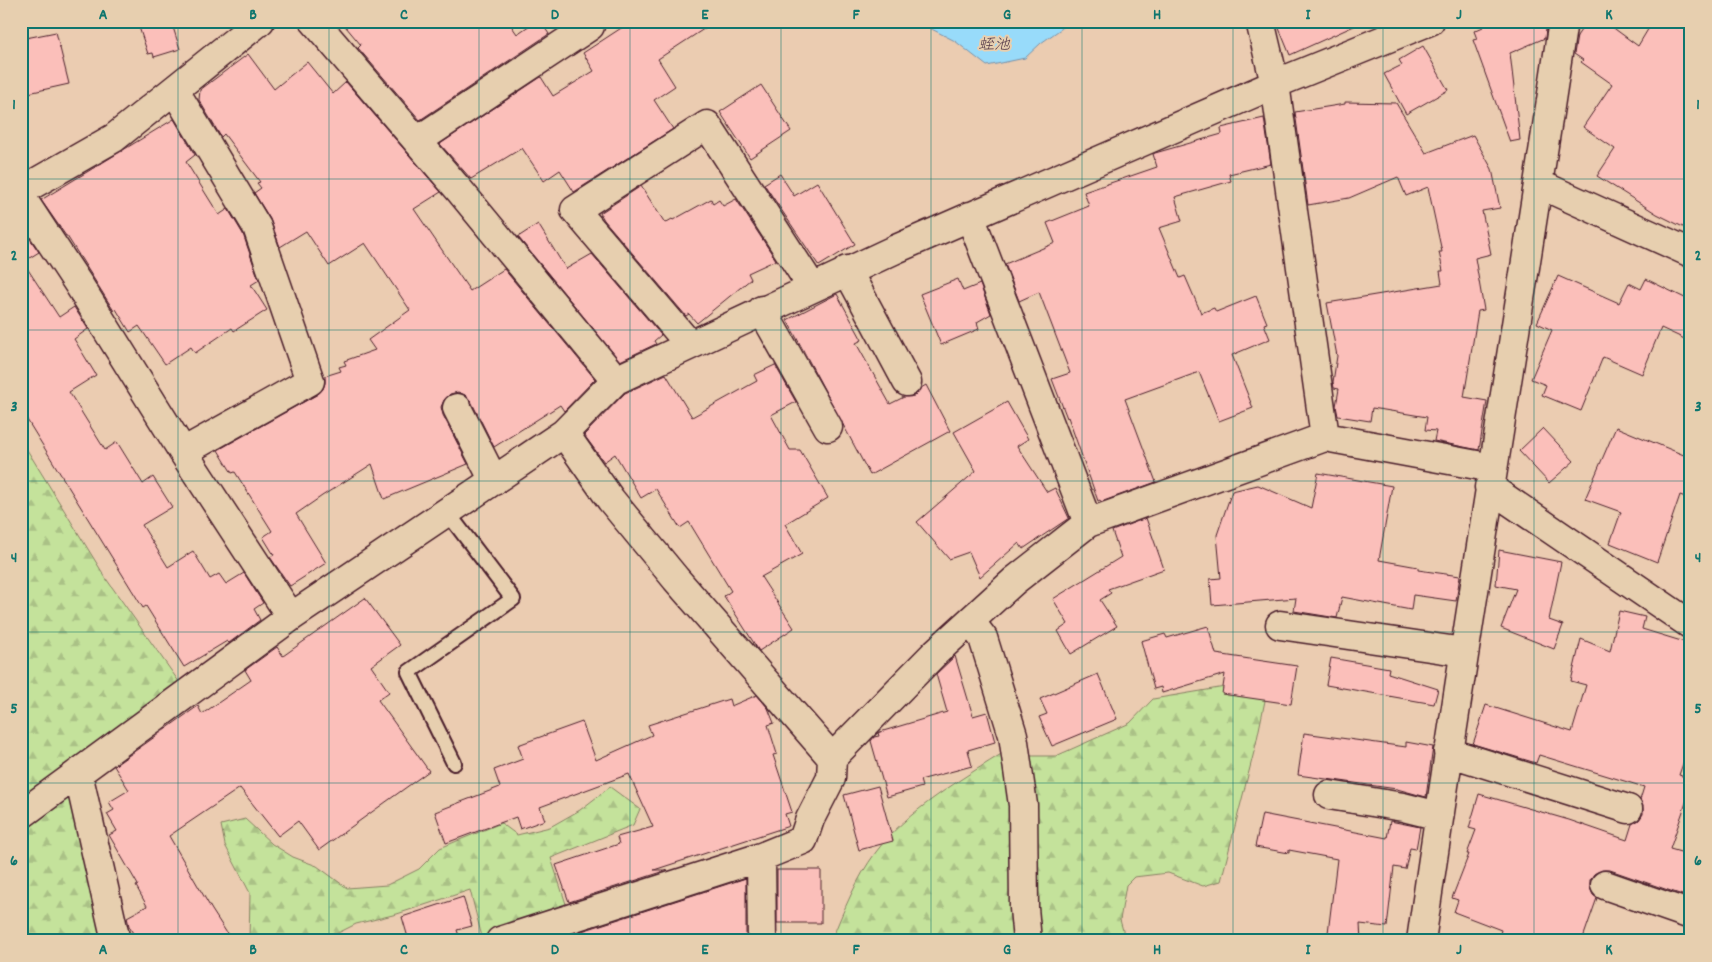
<svg xmlns="http://www.w3.org/2000/svg" width="1712" height="962" viewBox="0 0 1712 962" font-family="Dekko,'Klee One',sans-serif">
<style>
.forest{fill:url(#forest-firs);stroke:#878063}
.water{fill:#98dbfa;stroke:#7990a7}
.building{fill:#fbbfba;stroke:#4a1f2b}
.lines{fill:none;stroke-linecap:round;stroke-linejoin:round}
.service-casing{stroke:#4a1f2b;stroke-width:18}
.minor-casing{stroke:#4a1f2b;stroke-width:31}
.service{stroke:#e7cfaf;stroke-width:14}
.minor{stroke:#e7cfaf;stroke-width:28}
.grid{fill:none;stroke:#0f766e;stroke-width:1;stroke-opacity:0.55}
.labels{text-anchor:middle;stroke-width:4;stroke-linejoin:round;paint-order:stroke}
.water-label{font-size:16px;font-style:italic;fill:#563b4a;stroke:#e7cfaf}
.neatline{fill:none;stroke:#0f766e;stroke-width:2}
.grid-label{font-size:16px;text-anchor:middle;font-weight:bold;fill:#0f766e}
</style>
<defs>
<pattern id="forest-firs" width="22" height="20" patternUnits="userSpaceOnUse" patternTransform="scale(1.25)"><rect width="22" height="20" fill="#c4e29b"/><path d="M5 1l3.5 6h-7zM16 11l3.5 6h-7z" fill="#aac186"/></pattern>
</defs>
<rect width="100%" height="100%" fill="#ebccb1"/>
<filter id="ink" filterUnits="userSpaceOnUse"><feTurbulence type="fractalNoise" baseFrequency=".02" numOctaves="2"/><feDisplacementMap in="SourceGraphic" scale="10" xChannelSelector="R" yChannelSelector="G"/><feConvolveMatrix kernelMatrix="1 2 1 2 8 2 1 2 1" color-interpolation-filters="sRGB"/></filter>
<g filter="url(#ink)">
<!-- forest -->
<path class="forest" d="M21,440L107,580L182,686L21,806Z
M1225,687L1267,691L1256,744L1221,881L1203,886L1168,873L1134,877L1126,885L1120,920L1126,941H1033L1022,756H1056L1130,723L1153,699Z
M1006,751L1021,941H831C844,910 856,879 876,852C906,811 963,778 1006,751Z
M610,787L640,809L633,825L551,858L568,910L538,924L483,941L470,890L397,914L356,924L322,941H249L250,893L225,845L221,825L245,819L272,844L293,857L317,866L347,888L387,885L419,869L440,848L501,823L517,835L550,827L580,810Z
M67,790L76,795L110,941H21V830L33,818Z"/>
<!-- water -->
<path class="water" d="M916,21H1072L1041,43L1025,58L987,66L955,41Z"/>
<!-- building -->
<path class="building" d="M137,21H171L180,49L154,57L153,53L148,54Z
M341,21H508L517,34L536,21H540L549,34L420,120L358,48L361,45Z
M632,21H716L658,59L675,86L654,100L673,129L574,192L560,170L544,181L522,148L471,179L440,144L541,77L553,96L594,71L583,53Z
M1276,21H1365L1290,55Z
M1481,21H1547L1545,38L1510,53L1520,140L1510,142L1473,40L1477,39L1474,31L1483,27Z
M1587,21H1604L1638,46L1653,21H1691V231L1657,214L1597,176L1615,149L1583,127L1612,84L1581,62L1583,60L1574,54L1577,36Z
M56,32L69,84L24,94L21,80V39Z
M1423,46L1448,90L1406,114L1384,74L1402,65L1399,60Z
M248,54L274,89L307,62L333,94L346,82L441,192L414,209L470,291L504,269L595,379L564,411L560,405L494,447L471,401L465,395L458,392L450,394L444,400L441,407L443,415L468,464L384,499L372,464L322,496L296,514L326,563L290,586L270,557L274,555L263,537L272,531L235,472L232,473L218,450L318,394L323,389L325,383V376L341,371L339,367L346,365L344,361L375,350L368,340L410,310L365,243L329,266L306,231L280,247L270,219L254,193L261,188L257,183L260,182L224,134L221,137L199,100L200,90Z
M761,85L791,131L750,158L720,112Z
M1345,102L1396,103L1426,153L1473,135L1492,169L1500,208L1482,211L1491,254L1475,258L1484,310L1478,311L1464,397L1487,401L1479,450L1434,441L1436,431L1425,430L1427,417L1372,408L1370,421L1338,416L1336,406L1339,389L1334,388L1333,382L1337,356L1327,303L1442,284L1440,271H1443L1439,252H1442L1428,187L1406,196L1398,177L1349,198L1308,205L1295,112L1345,104Z
M1264,118L1271,164L1229,174L1231,181L1175,197L1182,221L1159,228L1180,278L1185,276L1201,313L1214,308L1216,312L1256,296L1267,323L1264,324L1270,339L1232,355L1253,408L1219,421L1199,372L1125,399L1156,482L1101,502L1100,500L1098,501L1068,417L1067,418L1052,379L1070,373L1039,292L1019,301L1005,264L1055,243L1047,223L1089,206L1084,192L1157,167L1153,154L1155,153L1222,134L1221,128Z
M174,119L195,155L186,162L219,215L228,209L243,234L259,280L251,285L267,310L234,331L232,328L195,353L191,347L165,364L139,326L130,332L116,309L114,311L67,236H66L41,200Z
M780,174L794,196L817,182L855,244L819,266L764,184Z
M641,186L665,223L672,219L673,220L711,199L713,204L719,200L723,206L736,199L776,260L748,273L751,279L697,323L689,314L686,316L604,220L600,213Z
M538,224L566,269L592,254L661,335L654,341L656,344L620,361L518,237Z
M21,226L39,252L23,262L59,317L74,307L88,329L74,339L96,375L69,392L105,450L117,442L143,484L153,477L172,507L142,525L168,567L193,551L210,579L219,574L226,584L244,573L263,603L254,609L260,620L229,643L227,641L184,667L146,606L143,608L21,410Z
M1558,276L1619,303L1629,283L1641,289L1646,279L1691,301V342L1661,328L1642,374L1603,357L1581,411L1542,395L1546,385L1531,379L1552,330L1537,323Z
M958,279L963,291L980,284L991,314L977,322L979,329L941,345L920,294Z
M837,294L862,340L856,343L890,404L904,397L914,396L921,388L926,385L950,431L870,475L787,320Z
M775,365L796,402L771,415L790,450H800L828,498L785,524L802,554L761,577L794,628L759,651L724,596L731,591L689,522L680,528L656,489L641,498L615,454L604,462L584,435L625,393L666,374L692,417L757,381L754,375Z
M1007,402L1028,439L1017,446L1047,492L1055,488L1069,518L1023,549L1019,543L980,577L969,552L949,559L917,522L976,471L954,432Z
M1616,427L1691,458V499L1680,495L1657,562L1610,543L1621,512L1585,499Z
M1543,428L1574,461L1549,483L1519,451Z
M1318,473L1392,486L1379,560L1418,567V570L1460,576L1456,601L1413,595L1411,610L1342,597L1337,618L1294,611L1296,598L1212,605L1210,579L1221,578L1217,535L1232,491L1258,485L1311,508Z
M1146,518L1164,569L1108,589L1111,593L1100,600L1117,626L1071,654L1058,631L1068,624L1053,599L1121,557L1112,531Z
M1499,550L1561,562L1549,620L1563,625L1554,649L1501,628L1516,589L1496,585Z
M365,598L400,645L371,666L389,692L378,700L429,771L319,850L298,821L278,836L240,788L169,836L212,910L232,941H137L129,926L127,917L147,906L136,886L138,885L109,835L117,831L107,814L114,810L109,802L129,790L114,766L198,706L202,714L251,680L245,670L277,647L283,656Z
M1619,611L1645,617L1642,629L1691,644V741L1679,775L1691,779V788L1670,849L1691,855V898L1610,870H1602L1594,874L1590,880V888L1593,895L1597,898L1582,941H1498L1501,930L1454,912L1458,900L1452,898L1469,854H1467L1476,830L1469,828L1479,794L1569,820L1627,840L1632,824L1639,820L1643,814V806L1640,800L1644,787L1539,755L1536,763L1473,744L1486,705L1572,732L1586,685L1571,681L1581,639L1610,651Z
M1208,626L1216,654L1297,666L1291,704L1222,694L1225,674L1162,693L1161,687L1154,689L1141,641L1165,634L1167,638Z
M955,656L973,716L987,712L995,742L968,750L972,766L920,780L922,787L887,797L871,741L874,737L879,736L878,733L880,732L947,712L936,674Z
M1331,658L1389,668L1388,673L1438,689L1434,704L1326,685Z
M1098,674L1117,719L1052,746L1039,717L1047,714L1040,699Z
M757,695L768,708L774,723L768,725L777,754L773,755L792,812L785,814L789,826L654,870H668L569,902L556,865L619,844L617,837L653,827L629,774L540,807L545,820L520,829L516,817L446,843L435,812L500,787L494,770L523,759L518,745L582,722L596,760L652,735L648,725L729,699L731,706Z
M1304,733L1406,747V742L1433,747L1426,797L1397,789L1298,775Z
M878,786L893,841L859,850L844,795Z
M1262,814L1387,838L1390,821L1420,827L1416,849L1410,848L1405,869L1394,867L1387,927L1360,924L1361,941H1327L1337,859L1289,850V853L1255,847Z
M777,870H821V923H777Z
M746,878V941H582L579,932Z
M463,897L472,926L457,930L459,936L445,941H409L402,917Z"/>
<g class="lines">
<defs>
<path id="service" d="M447,512L513,599L409,672L454,763"/>
<path id="minor" d="M314,21L460,191L616,380
M1260,21L1275,84L1325,437
M175,91L257,227L310,381L183,452
M417,141L590,26L580,21
M1539,184L1691,253
M21,191L114,138L260,21
M21,197L79,285L183,452L291,617
M970,216L1088,523
M847,270L907,382
M762,310L828,427
M690,345L575,210L707,125L812,287
M457,408L494,481
M564,433L611,500L676,579L832,758
M1489,487L1691,625
M970,621L983,638L1013,735L1023,805L1024,908L1027,941
M1280,625L1464,652
M1448,752L1628,809
M78,773L116,941
M1329,795L1403,807L1439,816
M21,815L291,617L564,433L616,380L896,249L1275,84L1430,21
M1605,885L1691,915
M500,941L761,857
M762,941L761,857L803,840L810,819L831,778L832,758L936,652L1014,581L1088,523L1325,437L1493,468
M1421,941C1465,634 1517,328 1563,21"/>
</defs>
<!-- service casing -->
<use href="#service" class="service-casing"/>
<!-- minor casing -->
<use href="#minor" class="minor-casing"/>
<!-- service -->
<use href="#service" class="service"/>
<!-- minor -->
<use href="#minor" class="minor"/>
</g>
</g>
<!-- grid -->
<path class="grid" d="M178,21V941M329,21V941M479,21V941M630,21V941M781,21V941M931,21V941M1082,21V941M1233,21V941M1383,21V941M1534,21V941M21,179H1691M21,330H1691M21,481H1691M21,632H1691M21,783H1691"/>
<g class="labels">
<!-- water labels -->
<g class="water-label">
<text x="994" y="49">蛭池</text>
</g>
</g>
<!-- margin -->
<rect width="1712" height="962" fill="none" stroke="#e7cfaf" stroke-width="55"/>
<rect x="28" y="28" width="1656" height="906" class="neatline"/>
<g class="grid-label">
<text x="103" y="19">A</text>
<text x="253" y="19">B</text>
<text x="404" y="19">C</text>
<text x="555" y="19">D</text>
<text x="705" y="19">E</text>
<text x="856" y="19">F</text>
<text x="1007" y="19">G</text>
<text x="1157" y="19">H</text>
<text x="1308" y="19">I</text>
<text x="1459" y="19">J</text>
<text x="1609" y="19">K</text>
<text x="14" y="109">1</text>
<text x="1698" y="109">1</text>
<text x="14" y="260">2</text>
<text x="1698" y="260">2</text>
<text x="14" y="411">3</text>
<text x="1698" y="411">3</text>
<text x="14" y="562">4</text>
<text x="1698" y="562">4</text>
<text x="14" y="713">5</text>
<text x="1698" y="713">5</text>
<text x="14" y="865">6</text>
<text x="1698" y="865">6</text>
<text x="103" y="954">A</text>
<text x="253" y="954">B</text>
<text x="404" y="954">C</text>
<text x="555" y="954">D</text>
<text x="705" y="954">E</text>
<text x="856" y="954">F</text>
<text x="1007" y="954">G</text>
<text x="1157" y="954">H</text>
<text x="1308" y="954">I</text>
<text x="1459" y="954">J</text>
<text x="1609" y="954">K</text>
</g>
</svg>
